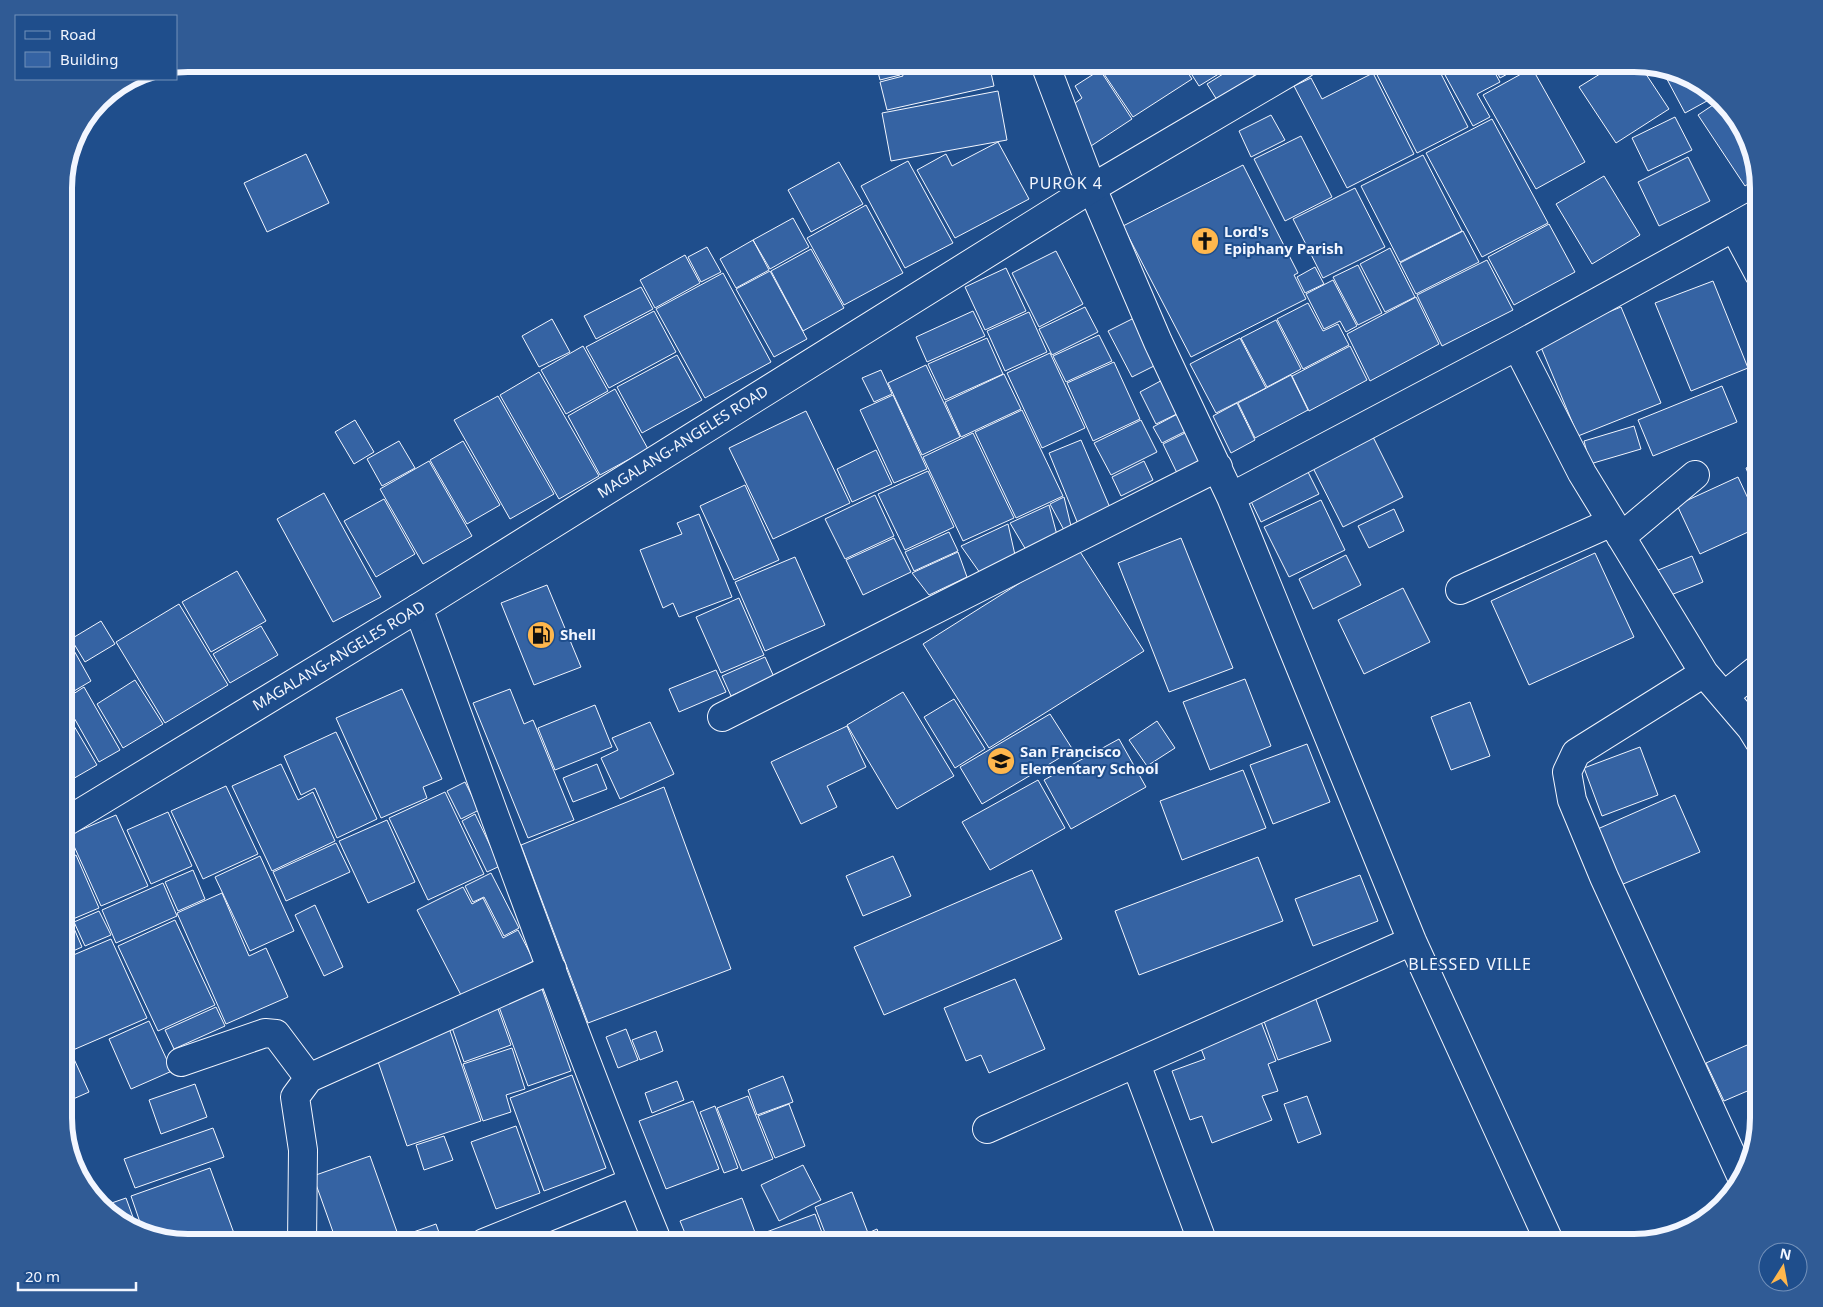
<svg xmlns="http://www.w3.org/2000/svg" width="1823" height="1307" viewBox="0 0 1823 1307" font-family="'Noto Sans',sans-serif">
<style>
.building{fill:#3563a3;stroke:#f2f6ff}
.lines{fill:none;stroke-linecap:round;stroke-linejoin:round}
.minor-casing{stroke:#f2f6ff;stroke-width:30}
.major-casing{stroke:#f2f6ff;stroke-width:30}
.minor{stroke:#1f4e8c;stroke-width:28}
.major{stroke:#1f4e8c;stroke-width:28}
.labels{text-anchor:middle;stroke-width:4;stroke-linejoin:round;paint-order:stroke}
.poi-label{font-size:15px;font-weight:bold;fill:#f2f6ff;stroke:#1f4e8c;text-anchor:start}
.street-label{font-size:15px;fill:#f2f6ff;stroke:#1f4e8c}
.neighbourhood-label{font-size:16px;letter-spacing:1px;fill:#f2f6ff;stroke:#1f4e8c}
.rim{fill:none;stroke:#f2f6ff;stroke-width:6}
</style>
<rect width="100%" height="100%" fill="#1f4e8c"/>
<!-- building -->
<path class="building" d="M876,64H898L900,75L880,80Z
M900,64H989L994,86L887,110L880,82L903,76Z
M1100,64H1182L1192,79L1133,117L1098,65Z
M1185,64H1235L1199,86Z
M1239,64H1247L1255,77L1217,100L1207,84Z
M1249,64H1274L1256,75Z
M1374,64H1436L1468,127L1417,153L1372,65Z
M1439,64H1490L1500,82L1477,94L1490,117L1473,126Z
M1493,64H1526L1500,78Z
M1616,64L1640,65L1669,109L1616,143L1579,87Z
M1532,68L1585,162L1536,189L1483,95Z
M1661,68L1674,70L1710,89L1716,96L1685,113Z
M1100,70L1132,119L1091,146L1067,109L1082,98L1075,86Z
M1373,73L1414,154L1347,188L1294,86L1311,78L1322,99Z
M998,91L1007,140L891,161L882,113Z
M1719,101L1746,133L1757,178L1745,186L1698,115Z
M1271,115L1285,140L1251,157L1239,131Z
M1675,117L1692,150L1648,171L1632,138Z
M1492,119L1548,223L1482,257L1426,153Z
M1301,136L1332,197L1285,221L1254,159Z
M998,142L1029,199L955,238L917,170L946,154L952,166Z
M306,154L329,203L267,232L244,183Z
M1423,155L1462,231L1400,262L1361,186Z
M1688,157L1710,201L1659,226L1638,182Z
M908,161L953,243L905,268L861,186Z
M839,162L863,204L811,232L788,190Z
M1243,165L1298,273L1294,275L1306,299L1191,357L1123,226Z
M1604,176L1640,235L1592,264L1556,204Z
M1355,188L1385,247L1323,278L1293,219Z
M866,205L903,273L844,305L807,238Z
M793,218L809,247L770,269L753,240Z
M1549,224L1575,272L1514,305L1488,257Z
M1463,231L1479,262L1416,294L1400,263Z
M753,240L769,270L736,288L720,259Z
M707,247L721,272L701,282L688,257Z
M1390,248L1415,297L1385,312L1360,264Z
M811,249L844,308L803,331L771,271Z
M1056,251L1083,304L1039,327L1012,273Z
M685,255L700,283L655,308L640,280Z
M1487,260L1513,310L1442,346L1417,295Z
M1358,265L1382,313L1358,325L1333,277Z
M1315,267L1324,284L1305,293L1297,277Z
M1006,268L1026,311L985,330L965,287Z
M770,271L807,339L774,357L736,289Z
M723,273L771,362L705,398L656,309Z
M1333,280L1357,326L1346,332L1340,321L1324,329L1306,294Z
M1713,281L1748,368L1691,391L1655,303Z
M641,287L653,309L596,339L584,316Z
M1416,297L1439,344L1370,381L1347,334Z
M1308,303L1323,331L1338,324L1349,345L1303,369L1277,319Z
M1085,307L1098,332L1052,355L1039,329Z
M1621,307L1661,403L1578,436L1538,340Z
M654,311L676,352L609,388L586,347Z
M973,311L985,336L927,362L916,337Z
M1029,312L1047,352L1005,371L987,331Z
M1140,315L1164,361L1132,377L1108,331Z
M552,319L570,352L539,367L522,336Z
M1276,320L1301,369L1267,387L1241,338Z
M1099,335L1112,361L1066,382L1053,356Z
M987,338L1003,374L945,400L928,364Z
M1240,338L1266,388L1216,413L1190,364Z
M583,346L608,391L566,414L541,370Z
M1350,346L1367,380L1309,411L1292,376Z
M1050,353L1085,428L1042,448L1007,373Z
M677,355L702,400L642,433L617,387Z
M1114,362L1140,419L1093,441L1067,383Z
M926,365L960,437L922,455L888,383Z
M881,370L892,394L874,402L862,378Z
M539,372L599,476L559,499L500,395Z
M1004,374L1021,409L961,437L945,402Z
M1291,375L1308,410L1255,438L1238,403Z
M1168,377L1185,410L1156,424L1140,392Z
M1722,386L1737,422L1653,456L1638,420Z
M615,389L648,449L600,475L568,416Z
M893,395L927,469L894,483L860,410Z
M498,396L554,494L510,519L454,420Z
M1237,403L1255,440L1231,453L1213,416Z
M1022,410L1063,496L1016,518L975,432Z
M1185,410L1194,427L1162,443L1153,427Z
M806,411L850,503L773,539L729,448Z
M355,420L374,452L354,464L335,432Z
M1141,420L1157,452L1111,475L1094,443Z
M1634,426L1641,449L1590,464L1584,441Z
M1191,430L1205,458L1177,473L1163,444Z
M973,433L1014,518L963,541L923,457Z
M1371,433L1403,497L1343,527L1311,464Z
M1081,440L1111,510L1078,524L1049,453Z
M399,441L415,468L382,486L367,459Z
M463,441L500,505L467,524L430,460Z
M876,450L892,484L852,502L837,469Z
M429,461L472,536L423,564L380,489Z
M1144,461L1153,480L1121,496L1112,477Z
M1303,462L1319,494L1261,522L1245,489Z
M1759,462V501L1746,468Z
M928,471L954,527L905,550L878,494Z
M1738,477L1759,522V527L1700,554L1677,505Z
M745,485L779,560L734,580L700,506Z
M324,493L381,597L333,622L277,519Z
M875,495L894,536L845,559L825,519Z
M1064,497L1071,526L1064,530L1050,504Z
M384,499L415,554L376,577L344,521Z
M1321,500L1345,550L1289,577L1264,527Z
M1049,505L1057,535L1026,550L1010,523Z
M1394,509L1404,531L1369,548L1358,526Z
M699,514L732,597L679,617L673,603L663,608L640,550L682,534L677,523Z
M1008,524L1015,555L980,573L961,546Z
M949,532L958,551L914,571L905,552Z
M894,538L911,572L863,595L846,560Z
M1181,538L1233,668L1169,692L1118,563Z
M1077,547L1144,651L989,748L923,644Z
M958,552L967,577L929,595L912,573Z
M1595,553L1634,637L1529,685L1491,601Z
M1346,555L1361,585L1313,609L1299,579Z
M1692,556L1703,582L1661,599L1651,573Z
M795,557L825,625L765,651L735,582Z
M237,571L266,621L211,652L182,602Z
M547,585L581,667L534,685L501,603Z
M1403,588L1430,642L1364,674L1338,620Z
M739,598L764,655L721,673L696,617Z
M179,604L228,685L165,723L116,642Z
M101,621L115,644L85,662L71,639Z
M261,626L278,655L230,683L213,654Z
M72,647L91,681L64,697V652Z
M765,657L774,677L731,696L722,676Z
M716,670L726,692L679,712L669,689Z
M1245,679L1271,746L1210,770L1183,702Z
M135,680L163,724L123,748L97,704Z
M84,687L120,750L99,762L64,700Z
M402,689L442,779L423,787L427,798L381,818L336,718Z
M510,689L524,724L533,720L574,820L528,838L473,703Z
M903,692L954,776L897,809L847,725Z
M954,699L985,749L955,768L924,717Z
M1470,702L1490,756L1451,770L1431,717Z
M595,705L612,747L555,770L538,728Z
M64,709L97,765L64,784Z
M1050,714L1073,750L982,804L960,767Z
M1157,721L1175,748L1147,766L1129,740Z
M650,722L674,774L620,799L601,758L618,750L612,738Z
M847,726L866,767L827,786L837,807L801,824L771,762Z
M336,732L377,819L337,838L315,788L301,795L284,756Z
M1119,739L1146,787L1071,829L1044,780Z
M1307,744L1330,802L1273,824L1250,765Z
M1640,747L1658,795L1602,816L1584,768Z
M281,764L298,800L313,792L335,841L272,871L232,786Z
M597,764L607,789L573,802L563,778Z
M1243,770L1266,828L1182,860L1160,801Z
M1038,780L1065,828L990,870L962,822Z
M465,782L479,810L461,819L447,791Z
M226,786L258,854L203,879L171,811Z
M664,787L731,969L588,1023L521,845Z
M445,792L484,874L428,900L389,818Z
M1675,795L1700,852L1616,887L1593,831Z
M168,812L192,866L151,884L127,830Z
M475,814L500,866L487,872L462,821Z
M116,815L148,886L101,906L69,835Z
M387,820L415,882L368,903L339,841Z
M336,843L350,872L286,901L273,872Z
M76,855L99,908L73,919L64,898V860Z
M260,856L294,931L250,951L215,877Z
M893,856L911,896L863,916L846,876Z
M1258,857L1283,921L1139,975L1115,911Z
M193,870L205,899L178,911L165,882Z
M1032,870L1062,939L884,1015L854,947Z
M491,873L519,928L504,936L484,897L473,902L465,886Z
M1360,875L1378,921L1313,946L1295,899Z
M163,883L177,916L116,943L102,910Z
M463,887L472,904L483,898L503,938L518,930L534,961L462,997L417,910Z
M222,893L249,956L266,948L288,997L226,1024L177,913Z
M64,905L82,947L64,955Z
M315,905L343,967L324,976L295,915Z
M99,911L111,935L85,946L74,922Z
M175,920L215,1005L158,1031L118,946Z
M111,939L147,1018L73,1050L64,1030V959Z
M1015,979L1045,1049L989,1073L981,1055L966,1061L944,1008Z
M542,989L571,1071L528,1086L498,1004Z
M1314,994L1331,1041L1278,1060L1261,1013Z
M497,1006L511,1045L464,1062L450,1022Z
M216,1007L225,1026L174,1049L165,1030Z
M1258,1014L1276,1061L1268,1064L1278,1091L1262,1096L1272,1120L1212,1143L1202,1116L1190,1120L1172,1071L1205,1059L1200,1046Z
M149,1021L172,1071L131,1089L109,1039Z
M448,1025L481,1121L407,1146L374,1050Z
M626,1029L638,1060L618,1068L606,1037Z
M656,1031L663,1051L640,1060L632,1040Z
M64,1037L89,1092L64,1103Z
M1754,1042L1759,1054V1086L1724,1101L1706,1063Z
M512,1048L525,1089L506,1095L511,1112L483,1121L463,1064Z
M572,1075L606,1168L544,1191L510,1098Z
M783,1076L793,1102L757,1115L748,1090Z
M677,1081L684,1100L652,1113L645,1093Z
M195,1084L207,1117L161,1134L149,1100Z
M748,1096L773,1159L742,1171L717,1108Z
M1307,1096L1321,1134L1298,1143L1284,1104Z
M693,1101L719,1169L666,1189L639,1121Z
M789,1104L805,1146L775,1158L758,1116Z
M715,1106L738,1168L724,1173L700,1112Z
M516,1126L540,1193L496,1209L471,1142Z
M213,1128L224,1157L135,1188L124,1159Z
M444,1136L453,1160L424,1170L416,1145Z
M370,1156L401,1243H337L313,1176Z
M803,1165L821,1200L779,1221L761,1185Z
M210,1168L235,1236L214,1243H188L149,1237L144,1234L131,1196Z
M852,1192L868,1233L877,1229L882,1243H829L815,1207Z
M126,1198L138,1231L113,1218L103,1206Z
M742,1198L759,1243H689L680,1221Z
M815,1214L826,1243H765L761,1234Z
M436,1224L442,1241L436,1243H405L402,1236Z
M1008,1233L1012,1243H983Z"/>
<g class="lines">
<defs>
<path id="minor" d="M1045,64L1092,188L1158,342L1231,497L1517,346L1734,227L1759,274
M1734,227L1759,213
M1517,346L1582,473L1612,522L1704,673L1751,728L1759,741
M1231,497L1412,941L1550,1243
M1621,537L1695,475
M1460,590L1612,522
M418,608C497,820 572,1034 658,1243
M1704,673L1576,753L1567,772L1572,800L1604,877L1742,1178
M1724,696L1759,668
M722,717L1218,467
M181,1062L265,1033L276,1034L309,1078
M1136,1064L1203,1243
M987,1129L1412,941
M302,1243L303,1150L295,1097L309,1078L552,969
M484,1243L633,1182"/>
<path id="major" d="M64,823L418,608L1092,188L1303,64"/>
</defs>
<!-- minor casing -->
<use href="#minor" class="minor-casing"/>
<!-- major casing -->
<use href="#major" class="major-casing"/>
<!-- minor -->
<use href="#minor" class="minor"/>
<!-- major -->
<use href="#major" class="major"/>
</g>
<!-- icons -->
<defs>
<symbol id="church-disc" viewBox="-11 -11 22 22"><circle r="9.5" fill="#ffb74d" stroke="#1f4e8c"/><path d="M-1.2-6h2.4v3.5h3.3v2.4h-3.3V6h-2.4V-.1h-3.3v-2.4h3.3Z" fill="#111"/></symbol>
<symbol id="fuel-disc" viewBox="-11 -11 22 22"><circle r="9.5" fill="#ffb74d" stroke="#1f4e8c"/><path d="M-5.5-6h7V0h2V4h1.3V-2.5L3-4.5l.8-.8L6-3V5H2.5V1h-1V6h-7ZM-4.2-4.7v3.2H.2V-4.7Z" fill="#111"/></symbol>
<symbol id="school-disc" viewBox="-11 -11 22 22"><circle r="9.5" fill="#ffb74d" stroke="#1f4e8c"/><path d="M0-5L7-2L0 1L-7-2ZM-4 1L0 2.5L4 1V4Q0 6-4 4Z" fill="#111"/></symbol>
</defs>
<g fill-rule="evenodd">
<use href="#church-disc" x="1189" y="225" width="32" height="32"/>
<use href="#fuel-disc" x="525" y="619" width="32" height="32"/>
<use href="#school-disc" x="985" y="745" width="32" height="32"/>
</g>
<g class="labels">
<!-- poi labels -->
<g class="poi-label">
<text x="1224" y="237">Lord's<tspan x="1224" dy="17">Epiphany Parish</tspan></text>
<text x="560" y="640">Shell</text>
<text x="1020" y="757">San Francisco<tspan x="1020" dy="17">Elementary School</tspan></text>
</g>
<!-- street labels -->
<g class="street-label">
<text transform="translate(683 442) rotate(-32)" y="5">MAGALANG-ANGELES ROAD</text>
<text transform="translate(339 656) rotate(-31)" y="5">MAGALANG-ANGELES ROAD</text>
</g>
<!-- neighbourhood labels -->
<g class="neighbourhood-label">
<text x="1066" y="189">PUROK 4</text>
<text x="1470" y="970">BLESSED VILLE</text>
</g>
</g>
<!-- crop -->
<path d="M0 0H1823V1307H0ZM188 72H1634A116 116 0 0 1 1750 188V1118A116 116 0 0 1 1634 1234H188A116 116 0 0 1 72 1118V188A116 116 0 0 1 188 72Z" fill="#305b95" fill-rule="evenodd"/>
<path class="rim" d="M188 72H1634A116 116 0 0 1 1750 188V1118A116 116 0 0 1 1634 1234H188A116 116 0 0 1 72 1118V188A116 116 0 0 1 188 72Z"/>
<!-- legend -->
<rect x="15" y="15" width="162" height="65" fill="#1f4e8c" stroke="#7391ba"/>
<rect x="25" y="31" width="25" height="8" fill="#1f4e8c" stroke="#7391ba"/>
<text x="60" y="40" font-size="15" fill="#f2f6ff">Road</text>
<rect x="25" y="52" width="25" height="15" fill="#3563a3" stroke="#7391ba"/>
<text x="60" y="65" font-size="15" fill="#f2f6ff">Building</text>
<!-- north arrow -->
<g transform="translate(1783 1267) rotate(11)"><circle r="24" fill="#1f4e8c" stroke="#7391ba"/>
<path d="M0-4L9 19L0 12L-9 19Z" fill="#ffb74d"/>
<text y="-8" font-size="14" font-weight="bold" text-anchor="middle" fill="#f2f6ff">N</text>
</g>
<!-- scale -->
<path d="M18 1282v8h118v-8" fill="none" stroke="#f2f6ff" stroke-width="2.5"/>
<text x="25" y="1282" font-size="15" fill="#f2f6ff" stroke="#1f4e8c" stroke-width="4" paint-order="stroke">20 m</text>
</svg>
